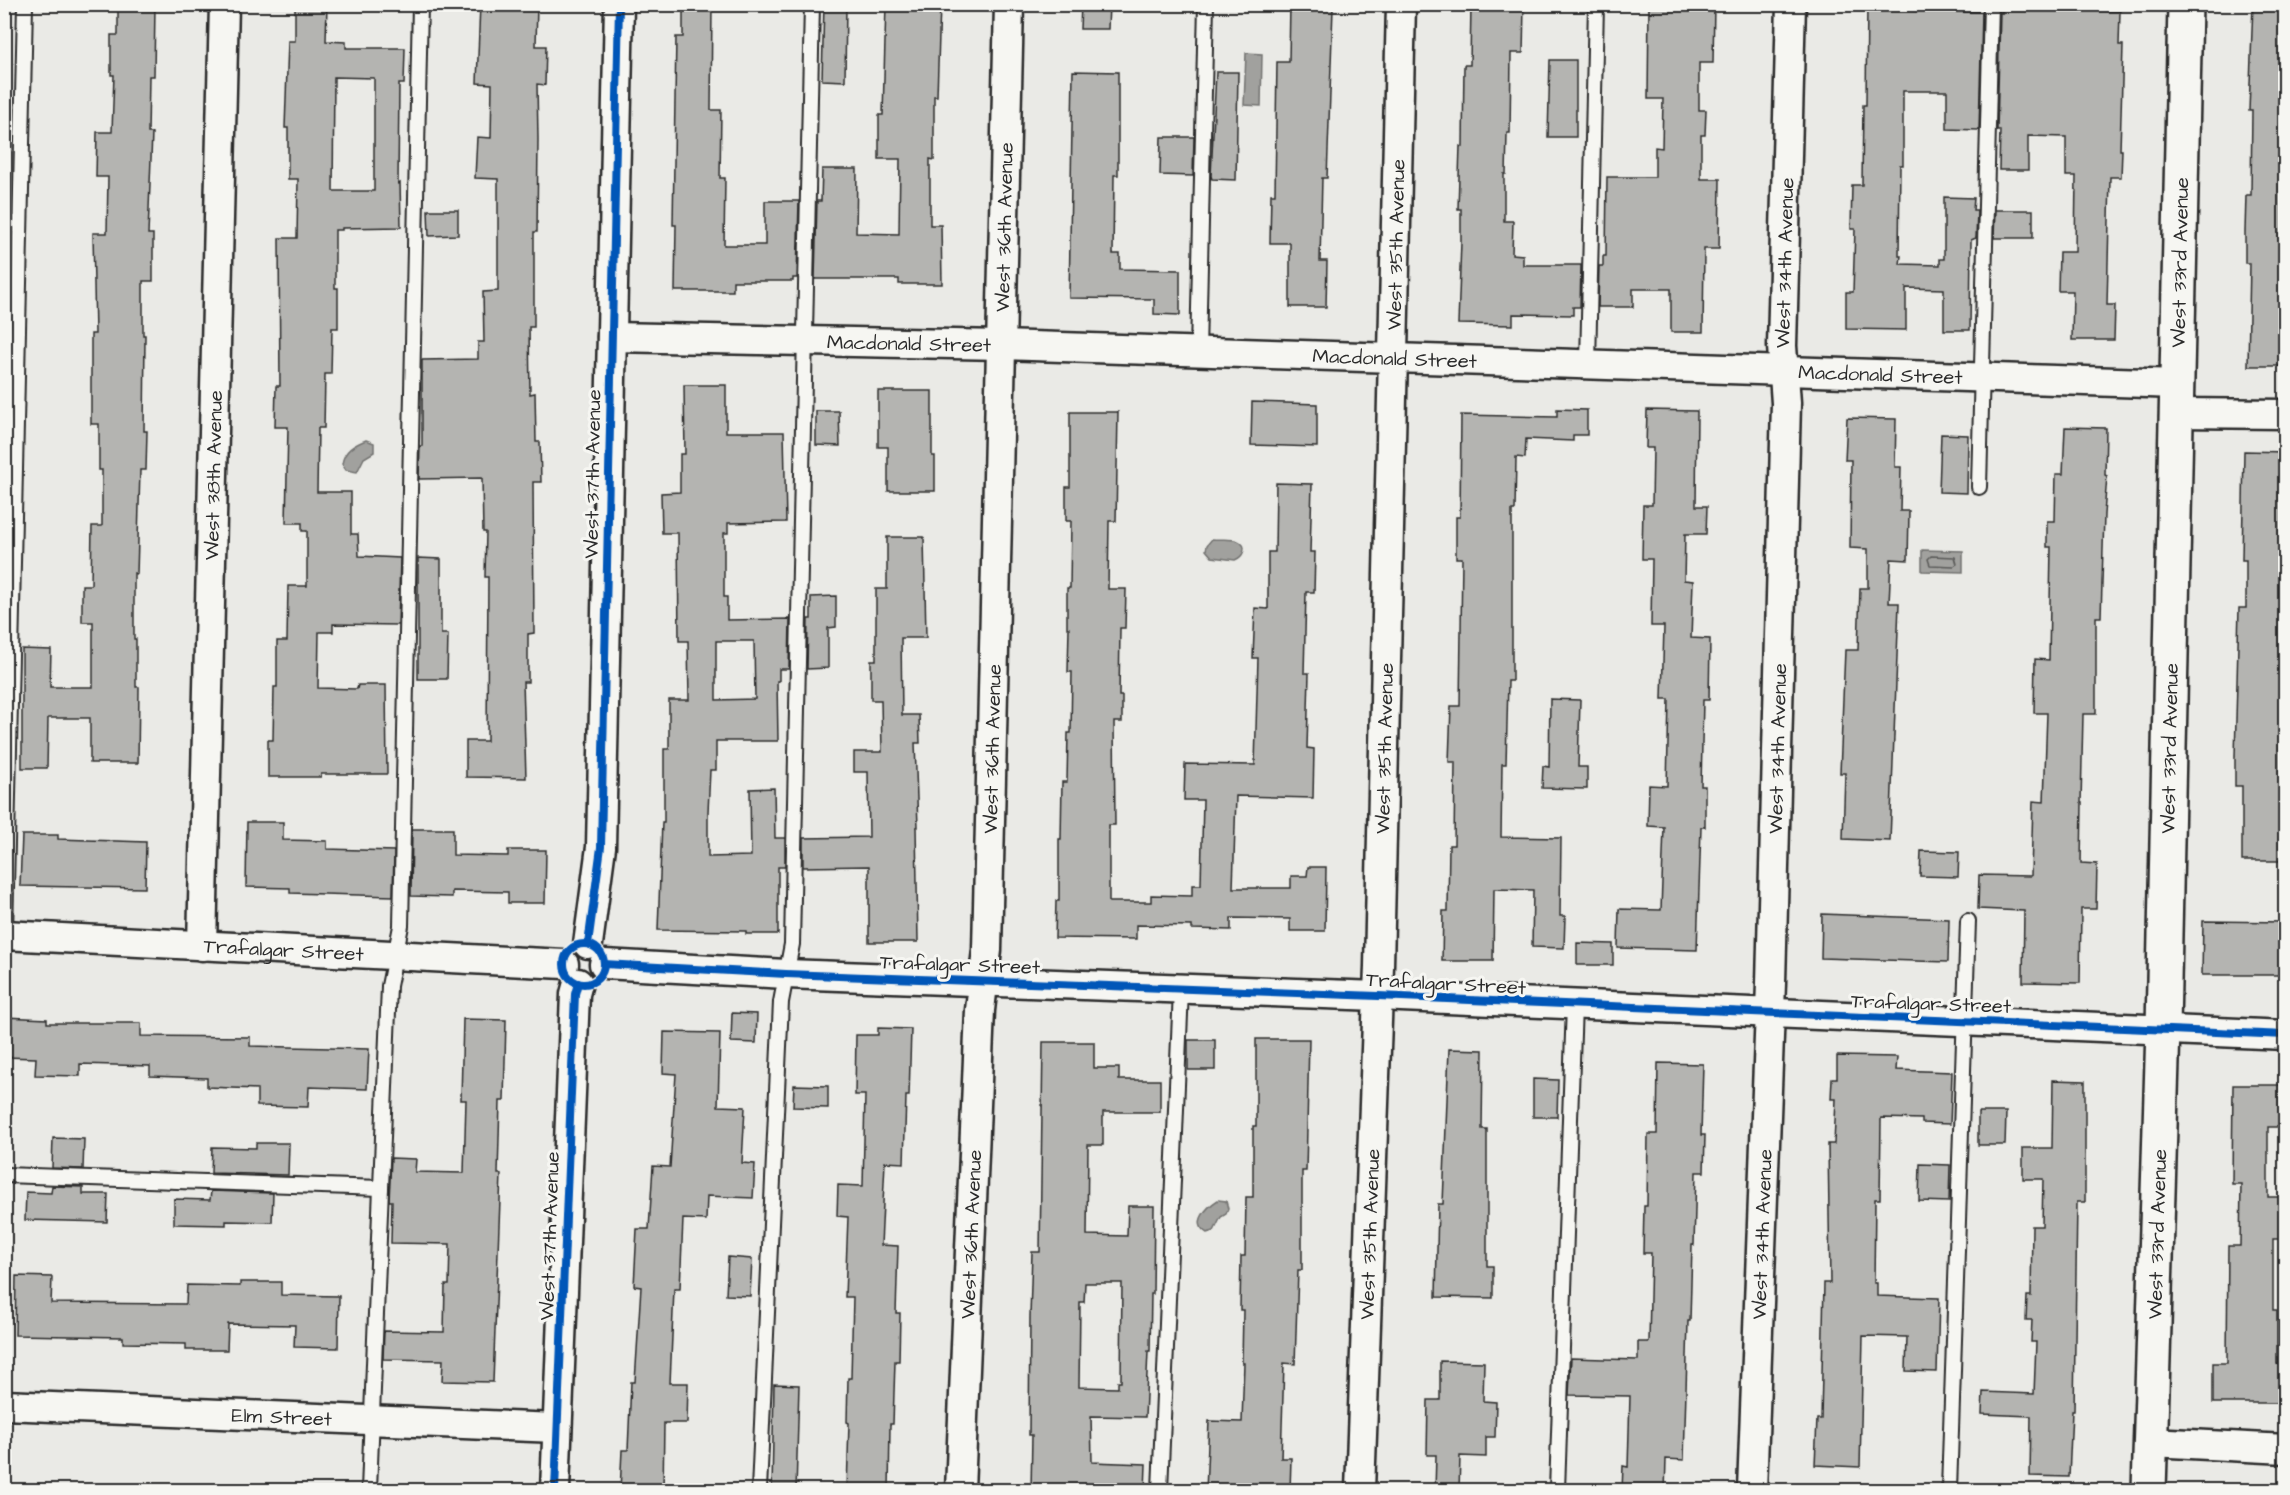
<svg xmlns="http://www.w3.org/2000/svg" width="2290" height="1495" font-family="'Architects Daughter',sans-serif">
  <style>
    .water { fill: #a1a19e; stroke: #727270; stroke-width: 1.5 }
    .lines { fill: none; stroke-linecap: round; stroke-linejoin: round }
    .shore { stroke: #5a5a59; stroke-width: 1.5 }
    .building { fill: #b4b4b1; stroke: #2b2b2b; stroke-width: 1.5; fill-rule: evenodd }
    .service-casing { stroke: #2b2b2b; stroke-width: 18 }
    .minor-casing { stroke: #2b2b2b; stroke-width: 33 }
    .tertiary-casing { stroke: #2b2b2b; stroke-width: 38 }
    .service { stroke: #f6f6f2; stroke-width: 14 }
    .minor { stroke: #f6f6f2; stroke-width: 28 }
    .tertiary { stroke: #f6f6f2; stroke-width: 33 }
    .cycleway-casing { stroke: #f6f6f2; stroke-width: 11 }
    .cycleway { stroke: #0057b8; stroke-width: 8 }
    .labels { text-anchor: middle; stroke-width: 6; stroke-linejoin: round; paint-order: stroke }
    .street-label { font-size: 20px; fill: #2b2b2b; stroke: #f6f6f2 }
  </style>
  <rect width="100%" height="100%" fill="#eaeae6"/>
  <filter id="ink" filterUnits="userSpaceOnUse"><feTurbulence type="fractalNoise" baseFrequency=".0167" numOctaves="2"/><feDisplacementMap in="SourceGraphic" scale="12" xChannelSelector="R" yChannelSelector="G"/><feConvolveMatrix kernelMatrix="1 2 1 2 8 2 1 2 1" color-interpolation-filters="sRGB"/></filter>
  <g filter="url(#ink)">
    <g class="water">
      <polygon points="1246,53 1262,54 1261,106 1244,105"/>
      <path d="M366 440 374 443V452L364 458 357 472 346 470 342 464C344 450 354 445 366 440Z"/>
      <path d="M1212 539C1220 540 1232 538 1238 541 1249 546 1243 557 1235 560L1212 557 1206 550 1207 545Z"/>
      <polygon points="1922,550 1963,551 1963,572 1922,571"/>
      <path d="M1218 1200 1226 1201 1228 1209 1226 1214 1221 1217 1214 1231 1207 1233C1191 1223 1207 1207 1218 1200Z"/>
    </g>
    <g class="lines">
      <polygon class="shore" points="1931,556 1955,557 1957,564 1954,566 1930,565 1928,559"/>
    </g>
    <g class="building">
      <polygon points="118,4 155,4 154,76 149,76 148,133 152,133 148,234 153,234 153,281 143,281 143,335 145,335 144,431 147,431 146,470 140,470 137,574 134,573 134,639 136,639 136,687 139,687 138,763 90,763 90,718 48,718 47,768 22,768 22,649 51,650 50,687 93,687 93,622 82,622 82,585 91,585 92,526 102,526 102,470 99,470 99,424 91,424 91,334 95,334 93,233 107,233 108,177 96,177 97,132 112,132 114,75 111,75 111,35 118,35"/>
      <path d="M295 4H327L326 41 346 42V48H405L404 84H399L398 184 400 183 401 227 342 228V230H335V288H338V328H332L331 374H325L324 428H318L317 492H351V534H358L359 556 400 558 398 625 333 624V632H319L318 688 357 689 358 685H386L387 774H321V777H268V740H273L274 687H277V641H287L288 586H307V531H302V523H286L288 427H275L276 386H280L279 238H297L298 179H288V128H285L288 41H295ZM334 77 374 78V191H333Z"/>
      <polygon points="480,4 537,4 536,46 546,46 545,85 537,84 538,139 537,232 534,232 534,327 529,327 530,394 535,393 536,442 540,442 541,482 533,482 534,633 528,634 528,682 523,682 526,778 466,777 466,741 487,741 488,577 485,577 486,532 483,532 482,478 419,479 420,446 422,446 422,360 478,359 478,342 484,342 483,292 498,291 498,179 475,178 477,137 491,138 492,84 477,83"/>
      <polygon points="683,4 712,4 711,110 721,110 720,178 725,178 724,245 765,245 765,201 799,201 797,278 793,278 793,281 733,281 733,291 675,291 676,225 673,225 676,37 683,37"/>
      <polygon points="824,4 846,4 845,81 822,80"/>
      <polygon points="886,4 940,4 937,96 934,96 934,160 930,159 930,225 941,225 942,284 899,284 899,279 815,279 817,201 821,201 822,169 857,169 856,233 899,234 900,159 879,159 879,115 883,115"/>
      <polygon points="1081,4 1109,4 1108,29 1080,29"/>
      <polygon points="1290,4 1316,5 1316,8 1333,8 1327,178 1322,178 1320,261 1327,261 1326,307 1290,307 1290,243 1270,243 1271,194 1275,194 1277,62 1289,62"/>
      <polygon points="1471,4 1524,4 1523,53 1511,53 1510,133 1507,133 1506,174 1504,174 1504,221 1513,221 1512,254 1523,255 1523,265 1581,265 1580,307 1573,307 1573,315 1513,314 1513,325 1458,324 1461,242 1461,209 1458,209 1460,146 1463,147 1464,65 1470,65"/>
      <polygon points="1649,4 1714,4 1713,63 1699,63 1699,110 1706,110 1705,135 1701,135 1701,179 1720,179 1719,249 1704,249 1703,332 1671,332 1671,289 1633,289 1633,307 1598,307 1599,266 1603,266 1603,256 1606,256 1607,177 1655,177 1655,147 1662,148 1663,99 1648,99"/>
      <polygon points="1867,4 1914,4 1914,11 1982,12 1979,130 1947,129 1947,91 1903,91 1903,165 1900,165 1899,256 1901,256 1900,264 1940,265 1940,259 1944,259 1944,197 1974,198 1973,210 1977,210 1976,238 1971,240 1970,330 1944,330 1944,289 1906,288 1906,330 1846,329 1846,292 1853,292 1855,229 1851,229 1852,185 1862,185 1863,105 1866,105"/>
      <polygon points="2253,4 2286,4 2284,366 2248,366 2250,263 2245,263 2245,232 2246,195 2251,195 2252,111 2249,111"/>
      <polygon points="2002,10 2120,11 2119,45 2123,45 2120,150 2122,150 2121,177 2110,177 2107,305 2115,305 2114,340 2072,340 2073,291 2058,291 2059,252 2075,252 2076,176 2066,176 2066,137 2028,136 2028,170 1999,170 2000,130 1997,130 2000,12 2002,13"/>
      <polygon points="1550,60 1576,60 1576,137 1548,137"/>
      <polygon points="1073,71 1118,72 1118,175 1114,175 1113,254 1120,254 1120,269 1180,270 1180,315 1154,314 1154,299 1069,298"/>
      <polygon points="1216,72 1238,72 1236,180 1212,179 1211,176"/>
      <polygon points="1161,137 1194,137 1193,176 1160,175"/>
      <polygon points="428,210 458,210 458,235 429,236"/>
      <polygon points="1995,210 2033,210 2033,238 1994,238"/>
      <path d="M684 385H726V432H784L786 522 728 523V533H724V597H727V620L790 619 789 669H779V681H777L778 741H716V770H710L708 812V857L751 856 750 789 774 788 775 838H785V867H778V934H746V931L658 930 662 822H664V749H669V700H689L688 641H679L678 533H662L661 493 680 492V454H685ZM716 641H754L755 699 716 700Z"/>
      <polygon points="878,391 932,391 932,456 935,456 935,491 888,491 888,447 878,447"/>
      <polygon points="1252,402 1317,404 1317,447 1251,445"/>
      <polygon points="1557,409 1587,410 1587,435 1573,435 1573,441 1526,439 1525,458 1516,457 1515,510 1512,510 1512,681 1508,681 1506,764 1502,764 1501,837 1561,838 1560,916 1565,916 1564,948 1532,947 1533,890 1494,889 1493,961 1442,961 1443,911 1448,911 1449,845 1454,845 1455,762 1449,762 1451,706 1460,706 1462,558 1456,558 1456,517 1460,517 1461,415 1557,417"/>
      <polygon points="1647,410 1697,411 1696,506 1707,506 1706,534 1685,534 1684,580 1693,581 1691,638 1710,639 1709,700 1703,700 1701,786 1705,786 1705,827 1701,827 1697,950 1618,948 1619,909 1661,910 1664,827 1648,826 1649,785 1667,786 1669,699 1662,699 1664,626 1651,626 1652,559 1642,559 1643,505 1652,505 1653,448 1646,448"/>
      <polygon points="816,411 839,411 840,446 816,445"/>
      <polygon points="1070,412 1118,412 1116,521 1109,521 1108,589 1126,589 1125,628 1120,628 1119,696 1122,696 1122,722 1114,722 1115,825 1109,825 1109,902 1151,902 1151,895 1192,896 1192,885 1201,885 1203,800 1184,800 1185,764 1255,765 1258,658 1253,658 1255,608 1268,609 1268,552 1275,552 1276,483 1312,484 1310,552 1315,552 1314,592 1306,592 1304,673 1309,673 1307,748 1314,749 1313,798 1236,796 1233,888 1291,888 1291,876 1307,876 1308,867 1326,867 1325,931 1290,931 1290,919 1231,918 1231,930 1192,929 1192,926 1136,925 1136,939 1055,938 1056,901 1059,901 1059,839 1061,839 1062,782 1067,782 1068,733 1071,733 1072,672 1068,672 1069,628 1067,628 1067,588 1070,588 1071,521 1066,521 1066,487 1070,487"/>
      <polygon points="1847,418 1896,419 1895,467 1901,467 1900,511 1909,511 1908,560 1891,559 1889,603 1899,603 1890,841 1843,839 1845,773 1840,773 1845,650 1858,650 1860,588 1868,588 1868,549 1850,548 1851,460 1845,460"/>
      <polygon points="2065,427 2106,428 2105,475 2107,476 2104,514 2101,617 2096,617 2096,714 2083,714 2081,803 2082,803 2081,863 2097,864 2096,909 2081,909 2080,983 2023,982 2024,911 1978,909 1979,875 2031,876 2033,801 2044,802 2047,713 2034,713 2035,659 2049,660 2051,547 2047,547 2047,521 2055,521 2056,474 2063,474"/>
      <polygon points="1941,434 1968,435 1967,493 1939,492"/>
      <polygon points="2244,451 2286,452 2286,861 2242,861 2242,786 2235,786 2235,757 2239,608 2246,608 2246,560 2242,560"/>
      <polygon points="887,537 924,537 926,638 901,638 902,715 919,715 920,743 915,743 918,827 916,827 918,942 869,942 869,866 803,867 803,838 869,837 868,772 854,772 854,752 882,752 881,700 871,700 871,660 876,660 876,589 887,589"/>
      <polygon points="418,558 441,559 441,634 448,634 447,679 418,679"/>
      <polygon points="836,596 836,627 828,628 828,668 807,669 808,619 811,619 811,597"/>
      <polygon points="1550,699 1580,700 1578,767 1587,767 1587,789 1542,788 1543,766 1549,767"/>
      <polygon points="247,822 283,822 283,840 327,841 327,849 394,851 393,896 290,893 290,888 246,887"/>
      <polygon points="412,829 453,829 453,855 508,856 508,850 546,850 545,903 508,903 508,892 452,891 452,897 411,896"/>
      <polygon points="22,835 58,835 58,839 146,842 145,888 20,886"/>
      <polygon points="1921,851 1959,852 1958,877 1920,876"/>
      <polygon points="1822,914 1949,919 1948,962 1821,958"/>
      <polygon points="2203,921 2286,922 2286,975 2202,975"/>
      <polygon points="1577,943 1613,944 1613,965 1577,965"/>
      <polygon points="732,1013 757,1014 756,1043 731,1042"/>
      <polygon points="4,1017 47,1019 47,1023 141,1023 141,1036 250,1037 250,1046 369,1049 367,1089 309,1087 308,1107 257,1106 257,1089 207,1087 207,1078 150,1076 150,1066 80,1064 80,1076 35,1075 36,1058 4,1057"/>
      <polygon points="463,1019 506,1020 504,1101 500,1101 498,1174 501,1174 493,1382 442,1381 443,1360 383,1359 384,1331 444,1332 445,1285 449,1285 450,1244 391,1243 392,1201 389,1201 391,1158 416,1159 415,1172 464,1173 466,1100 461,1100"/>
      <polygon points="878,1028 911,1029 909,1096 906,1096 904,1163 885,1162 881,1245 898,1246 896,1313 900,1313 899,1361 895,1361 893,1424 890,1424 889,1491 847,1491 849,1423 847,1422 848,1378 851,1378 853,1297 845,1297 848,1217 837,1216 838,1185 863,1186 865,1095 855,1095 856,1035 878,1035"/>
      <polygon points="664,1032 720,1033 718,1106 745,1107 742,1163 755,1164 753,1198 707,1196 706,1220 683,1219 680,1289 674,1289 670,1383 688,1383 687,1423 664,1423 663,1491 620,1491 622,1450 628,1450 631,1382 635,1382 641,1287 634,1286 637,1229 649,1229 653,1166 670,1167 676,1074 663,1073"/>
      <polygon points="1256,1039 1309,1039 1306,1171 1302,1171 1302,1270 1298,1270 1295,1364 1284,1363 1281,1458 1291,1458 1290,1491 1206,1491 1209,1421 1242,1422 1244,1363 1242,1363 1243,1310 1240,1310 1241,1256 1245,1256 1246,1197 1253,1197 1253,1126 1256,1126"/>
      <rect x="1188" y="1040" width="27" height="30"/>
      <path d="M1043 1042H1094V1068H1119V1080H1160V1112H1103V1145H1088L1087 1235 1127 1236 1128 1206H1154L1153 1294H1151L1150 1351H1148L1145 1417 1091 1416 1092 1462 1146 1464 1145 1491H1031L1032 1435H1029L1030 1317 1032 1252H1040ZM1085 1283H1122L1121 1382H1118V1388L1079 1387 1080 1302H1084Z"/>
      <polygon points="1449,1049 1483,1050 1482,1129 1487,1129 1487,1266 1493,1266 1493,1298 1436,1297 1438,1204 1443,1204"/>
      <polygon points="1837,1056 1897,1057 1896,1070 1952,1072 1950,1124 1922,1123 1922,1119 1881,1118 1880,1199 1875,1199 1874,1283 1877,1283 1877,1296 1939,1298 1937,1372 1906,1371 1907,1337 1863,1336 1860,1467 1815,1465 1817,1419 1821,1419 1824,1283 1830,1283 1828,1144 1834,1144 1836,1099 1831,1099 1832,1078 1837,1078"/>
      <polygon points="1658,1063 1703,1064 1701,1135 1705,1135 1704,1172 1696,1172 1694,1245 1692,1245 1690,1321 1688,1321 1684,1460 1666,1459 1665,1491 1622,1491 1623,1466 1628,1467 1630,1396 1569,1395 1571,1358 1638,1360 1638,1342 1649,1342 1651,1253 1643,1253 1644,1206 1647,1206 1648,1134 1657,1134"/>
      <polygon points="1533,1079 1558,1080 1557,1117 1533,1117"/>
      <polygon points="2053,1080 2085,1081 2085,1202 2077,1202 2074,1411 2072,1411 2069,1477 2030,1476 2031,1416 1982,1414 1983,1392 2034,1394 2036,1342 2031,1342 2032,1320 2026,1320 2027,1296 2031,1296 2032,1226 2042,1226 2043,1179 2023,1179 2023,1148 2052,1148"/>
      <polygon points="794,1085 828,1086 828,1108 793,1107"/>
      <polygon points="2233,1085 2283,1085 2283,1127 2268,1127 2268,1197 2286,1197 2286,1239 2273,1239 2273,1310 2277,1310 2277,1364 2283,1364 2283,1403 2213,1403 2213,1363 2227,1363 2228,1246 2240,1246 2241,1184 2232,1184"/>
      <polygon points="1978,1112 2006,1112 2005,1145 1978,1145"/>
      <polygon points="53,1138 84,1139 83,1169 52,1168"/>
      <polygon points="256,1143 289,1143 288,1175 211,1173 212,1147 256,1148"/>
      <polygon points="1920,1164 1950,1165 1949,1202 1919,1201"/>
      <polygon points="52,1186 83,1187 83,1194 108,1194 107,1222 25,1220 26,1192 51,1193"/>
      <polygon points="211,1191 273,1193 272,1222 226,1221 226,1225 174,1224 174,1199 210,1200"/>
      <polygon points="728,1257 752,1259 750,1296 726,1295"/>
      <polygon points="16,1276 52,1277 51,1303 186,1304 187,1285 240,1286 240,1282 281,1282 281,1295 339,1296 338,1348 294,1347 295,1325 228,1324 227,1350 186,1350 186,1344 123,1343 123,1337 15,1335"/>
      <polygon points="1440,1361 1484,1362 1483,1401 1496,1402 1495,1437 1486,1437 1486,1457 1460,1456 1459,1491 1435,1491 1436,1455 1427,1455 1428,1400 1440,1400"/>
      <polygon points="774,1384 799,1385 796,1491 772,1491"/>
    </g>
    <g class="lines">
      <defs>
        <g id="service">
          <polyline points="1198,352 1206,4"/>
          <polyline points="1588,364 1596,4"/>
          <polyline points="1979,487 1991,4"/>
          <polyline points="5,935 25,4"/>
          <polyline points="4,1175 381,1188"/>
          <polyline points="369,1490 389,986 401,926 420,4"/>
          <polyline points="759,1490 781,1002 792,944 812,4"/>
          <polyline points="1160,1490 1181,990"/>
          <polyline points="1557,1490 1574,1005"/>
          <polyline points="1949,1490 1968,921"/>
        </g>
        <g id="minor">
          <path id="s1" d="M612 337 1002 345 2178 384"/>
          <polyline points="2177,413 2286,414"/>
          <path id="s2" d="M4 935 564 964"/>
          <polyline points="588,944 601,847 619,4"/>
          <path id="s3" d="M202 946 224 4"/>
          <polyline points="604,964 786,974 1378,996 2286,1035"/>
          <path id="s4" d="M4 1405 557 1428"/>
          <polyline points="2151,1442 2286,1449"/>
          <polyline points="555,1490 575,994 578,983"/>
          <path id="s5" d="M960 1490 980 1010 987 950 1009 4"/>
          <path id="s6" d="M1360 1490 1379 966 1401 4"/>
          <path id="s7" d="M1752 1490 1771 983 1786 403 1782 346 1791 4"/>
        </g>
        <g id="tertiary">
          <path id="s8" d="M2149 1490 2163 1028 2185 4"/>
        </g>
      </defs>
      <use href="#service" class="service-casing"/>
      <use href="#minor" class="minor-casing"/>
      <use href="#tertiary" class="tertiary-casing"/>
      <use href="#service" class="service"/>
      <use href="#minor" class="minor"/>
      <use href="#tertiary" class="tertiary"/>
      <defs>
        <g id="cycleway">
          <polyline points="588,944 601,847 619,4"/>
          <circle cx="584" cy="964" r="20"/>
          <polyline points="604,964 786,974 1378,996 2286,1035"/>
          <polyline points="555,1490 575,994 578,983"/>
        </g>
      </defs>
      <use href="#cycleway" class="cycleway-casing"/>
      <use href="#cycleway" class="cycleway"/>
    </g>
  </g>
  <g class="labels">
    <g class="street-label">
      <text dy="7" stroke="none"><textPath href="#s5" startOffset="1264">West 36th Avenue</textPath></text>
      <text dy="7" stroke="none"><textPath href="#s6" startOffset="1246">West 35th Avenue</textPath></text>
      <text dy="7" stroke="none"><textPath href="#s7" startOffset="1228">West 34th Avenue</textPath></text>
      <text dy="7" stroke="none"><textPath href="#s8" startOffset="1228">West 33rd Avenue</textPath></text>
      <text dy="7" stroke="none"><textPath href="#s1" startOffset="297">Macdonald Street</textPath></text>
      <text dy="7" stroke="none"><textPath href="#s1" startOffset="783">Macdonald Street</textPath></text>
      <text dy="7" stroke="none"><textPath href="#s1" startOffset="1269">Macdonald Street</textPath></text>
      <text transform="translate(592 474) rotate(-89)" y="7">West 37th Avenue</text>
      <text dy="7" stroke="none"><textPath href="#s3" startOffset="471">West 38th Avenue</textPath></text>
      <text dy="7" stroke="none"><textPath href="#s5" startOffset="742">West 36th Avenue</textPath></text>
      <text dy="7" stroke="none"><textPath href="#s6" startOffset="742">West 35th Avenue</textPath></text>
      <text dy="7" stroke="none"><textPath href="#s7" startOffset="742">West 34th Avenue</textPath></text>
      <text dy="7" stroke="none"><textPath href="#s8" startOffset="742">West 33rd Avenue</textPath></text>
      <text dy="7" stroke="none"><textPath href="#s2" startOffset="280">Trafalgar Street</textPath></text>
      <text transform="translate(960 964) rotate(2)" y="7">Trafalgar Street</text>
      <text transform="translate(1446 983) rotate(3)" y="7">Trafalgar Street</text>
      <text transform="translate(1931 1003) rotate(2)" y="7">Trafalgar Street</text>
      <text dy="7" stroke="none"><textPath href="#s5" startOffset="256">West 36th Avenue</textPath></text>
      <text dy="7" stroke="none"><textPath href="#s6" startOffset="256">West 35th Avenue</textPath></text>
      <text dy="7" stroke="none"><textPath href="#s7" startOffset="256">West 34th Avenue</textPath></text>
      <text dy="7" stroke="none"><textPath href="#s8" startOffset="256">West 33rd Avenue</textPath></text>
      <text transform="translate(549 1236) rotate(-88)" y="7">West 37th Avenue</text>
      <text dy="7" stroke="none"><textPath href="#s4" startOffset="278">Elm Street</textPath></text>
    </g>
  </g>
  <rect width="2290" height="1495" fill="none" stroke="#f6f6f2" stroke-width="24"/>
  <rect x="12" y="12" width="2266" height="1471" fill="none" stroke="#2b2b2b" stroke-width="2" filter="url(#ink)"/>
</svg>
